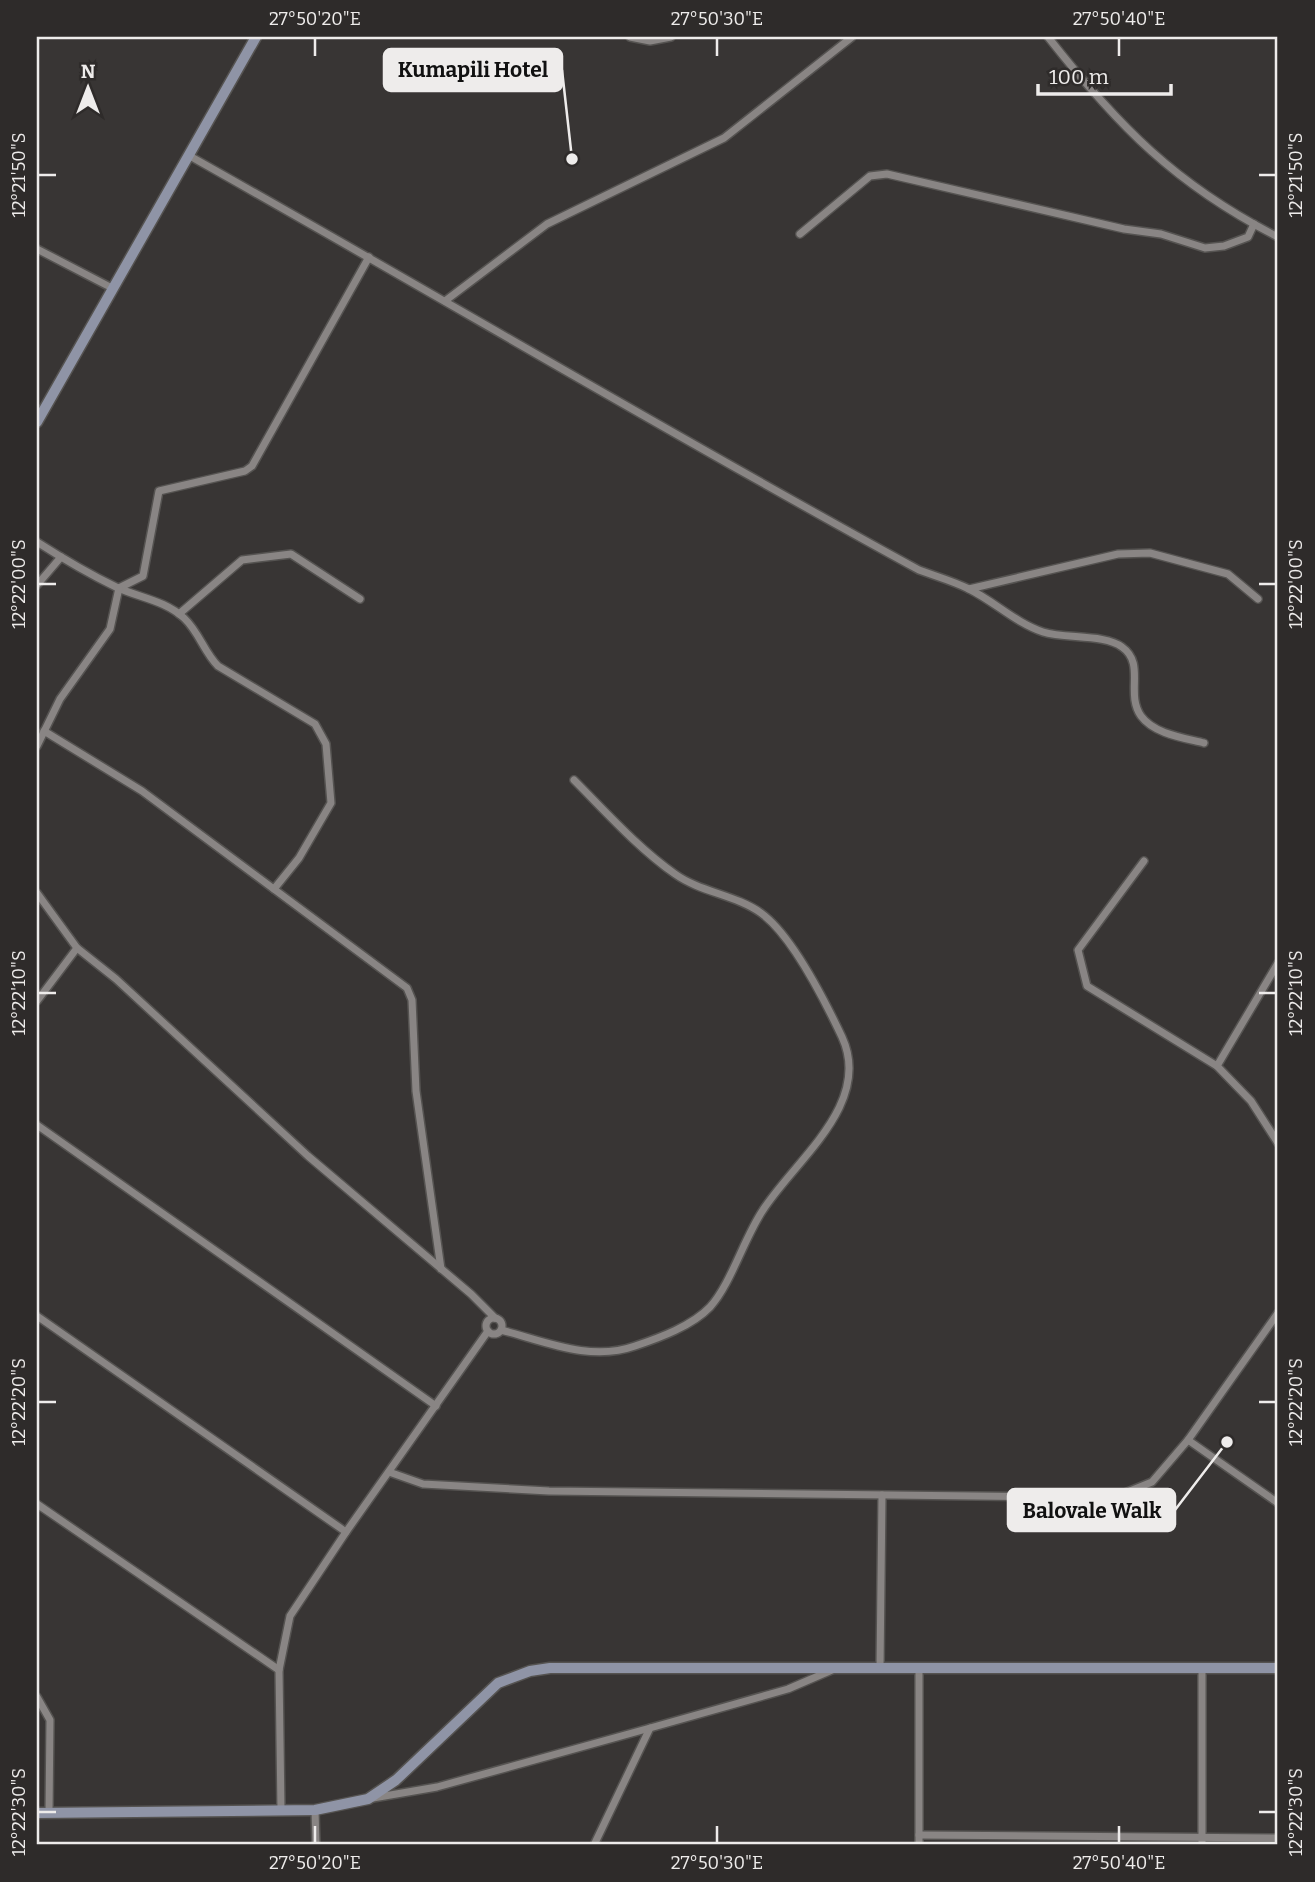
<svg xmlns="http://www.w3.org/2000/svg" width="1315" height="1882" font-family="Bitter,serif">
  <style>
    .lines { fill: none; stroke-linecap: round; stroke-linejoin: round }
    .street-casing { stroke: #555351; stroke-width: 10 }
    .secondary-casing { stroke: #555351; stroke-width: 13 }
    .street { stroke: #898584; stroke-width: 7 }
    .secondary { stroke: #8f94a6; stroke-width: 10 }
    .ticks { fill: none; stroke: #eeeceb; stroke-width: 2.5 }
    .leader { fill: none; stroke: #eeeceb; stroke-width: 2.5 }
    .callout-dot { fill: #eeeceb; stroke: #2e2b2a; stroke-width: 2.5 }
    .callout { fill: #eeeceb; stroke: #eeeceb; stroke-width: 2.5 }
    .callout-label { font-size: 21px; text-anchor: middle; font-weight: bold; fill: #111 }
    .neatline { fill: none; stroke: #eeeceb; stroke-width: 2.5 }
    .ticks-label { font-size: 18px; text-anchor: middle; fill: #eeeceb }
  </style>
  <rect width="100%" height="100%" fill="#383534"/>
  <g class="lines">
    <defs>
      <g id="street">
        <polyline points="630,37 650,41 671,37"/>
        <path d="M1048 37C1118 126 1176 185 1278 237"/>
        <path d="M188 155C432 292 673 436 919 570 935 576 953 581 969 589 995 602 1016 623 1043 632 1065 639 1105 634 1122 647 1146 664 1125 693 1141 716 1154 734 1184 738 1204 743"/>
        <polyline points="800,234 870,176 887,174 1124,229 1161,234 1205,248 1224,246 1248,237 1254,224"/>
        <polyline points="37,249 112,288"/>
        <polyline points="445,301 547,224 724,138 852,37"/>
        <path d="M37 542C62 558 89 574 116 587 140 598 164 600 184 618 199 632 204 652 218 666L315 724 326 744 331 803 299 858 274 889"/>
        <polyline points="37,585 61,557"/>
        <polyline points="119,588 143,576 159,491 245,471 252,466 369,257"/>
        <polyline points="969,589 1118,554 1150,553 1228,574 1258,599"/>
        <polyline points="179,614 242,560 291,554 360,599"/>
        <polyline points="44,731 142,791 407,988 412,1000 416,1091 441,1269"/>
        <polyline points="37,746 60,699 110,629 119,588"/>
        <polyline points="1144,861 1078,950 1087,986 1217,1066 1251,1101 1278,1143"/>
        <polyline points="37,893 77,948 116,979 308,1156 471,1294 495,1318"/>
        <polyline points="37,1001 77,948"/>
        <polyline points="1217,1066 1278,963"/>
        <polyline points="37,1125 436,1406"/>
        <polyline points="37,1316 346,1532"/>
        <circle cx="494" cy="1326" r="8"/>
        <path d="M501 1330C544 1341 590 1362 635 1346 659 1338 692 1326 710 1307 731 1284 744 1238 763 1210 795 1160 873 1104 842 1037 825 1001 793 936 761 913 736 895 700 892 675 874 638 848 606 812 574 780"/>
        <polyline points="1188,1440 1278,1503"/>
        <polyline points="389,1472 423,1484 549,1491 1057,1497 1125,1493 1152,1482 1188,1440 1278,1313"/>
        <polyline points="37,1504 279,1670"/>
        <polyline points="880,1668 882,1495"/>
        <polyline points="919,1669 919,1845"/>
        <polyline points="37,1697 50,1720 49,1813"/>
        <polyline points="373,1798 437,1787 650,1728"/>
        <polyline points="281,1810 279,1670 290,1616 346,1532 488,1331"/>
        <polyline points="315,1810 316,1845"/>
        <polyline points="919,1835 1278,1838"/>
        <polyline points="594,1845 650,1728 788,1689 832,1670"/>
        <polyline points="1202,1845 1202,1668"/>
      </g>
      <g id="secondary">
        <polyline points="37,422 256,37"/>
        <polyline points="37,1813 315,1810 368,1799 396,1780 498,1683 530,1671 550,1668 1278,1668"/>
      </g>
    </defs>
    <use href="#street" class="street-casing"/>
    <use href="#secondary" class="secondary-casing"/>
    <use href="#street" class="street"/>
    <use href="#secondary" class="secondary"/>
  </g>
  <path class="ticks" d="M315 38V56M717 38V56M1119 38V56M38 175H56M1259 175H1276M38 584H56M1259 584H1276M38 993H56M1259 993H1276M38 1402H56M1259 1402H1276M38 1812H56M1259 1812H1276M315 1826V1843M717 1826V1843M1119 1826V1843"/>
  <path class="leader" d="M572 159L562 70M1227 1442L1175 1510"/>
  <g class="callout-dot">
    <circle cx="572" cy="159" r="7"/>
    <circle cx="1227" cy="1442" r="7"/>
  </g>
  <g class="callout">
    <rect x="384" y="49" width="178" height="42" rx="7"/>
    <rect x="1008" y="1489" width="167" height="42" rx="7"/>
  </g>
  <g class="callout-label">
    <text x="473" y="77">Kumapili Hotel</text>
    <text x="1092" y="1518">Balovale Walk</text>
  </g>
  <rect width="1315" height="1882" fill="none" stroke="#2e2b2a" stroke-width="77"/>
  <g transform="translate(88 88)" stroke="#2e2b2a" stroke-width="5" paint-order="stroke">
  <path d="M0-5L12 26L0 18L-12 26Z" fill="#eeeceb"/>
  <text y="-10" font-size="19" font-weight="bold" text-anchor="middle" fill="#eeeceb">N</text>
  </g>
  <path d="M1038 84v10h133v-10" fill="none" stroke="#eeeceb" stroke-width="3.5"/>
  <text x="1049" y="84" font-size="21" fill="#eeeceb" stroke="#2e2b2a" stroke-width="5" paint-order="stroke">100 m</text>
  <rect x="38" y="38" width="1238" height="1805" class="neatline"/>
  <g class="ticks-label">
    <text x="315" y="25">27°50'20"E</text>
    <text x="717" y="25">27°50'30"E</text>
    <text x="1119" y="25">27°50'40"E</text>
    <text transform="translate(19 175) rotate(-90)" y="6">12°21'50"S</text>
    <text transform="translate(1296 175) rotate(-90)" y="6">12°21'50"S</text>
    <text transform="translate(19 584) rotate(-90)" y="6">12°22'00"S</text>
    <text transform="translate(1296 584) rotate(-90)" y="6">12°22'00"S</text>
    <text transform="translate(19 993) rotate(-90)" y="6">12°22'10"S</text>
    <text transform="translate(1296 993) rotate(-90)" y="6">12°22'10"S</text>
    <text transform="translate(19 1402) rotate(-90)" y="6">12°22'20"S</text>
    <text transform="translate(1296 1402) rotate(-90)" y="6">12°22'20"S</text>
    <text transform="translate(19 1812) rotate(-90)" y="6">12°22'30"S</text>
    <text transform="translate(1296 1812) rotate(-90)" y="6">12°22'30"S</text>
    <text x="315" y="1869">27°50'20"E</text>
    <text x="717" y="1869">27°50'30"E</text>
    <text x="1119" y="1869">27°50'40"E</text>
  </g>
</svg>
